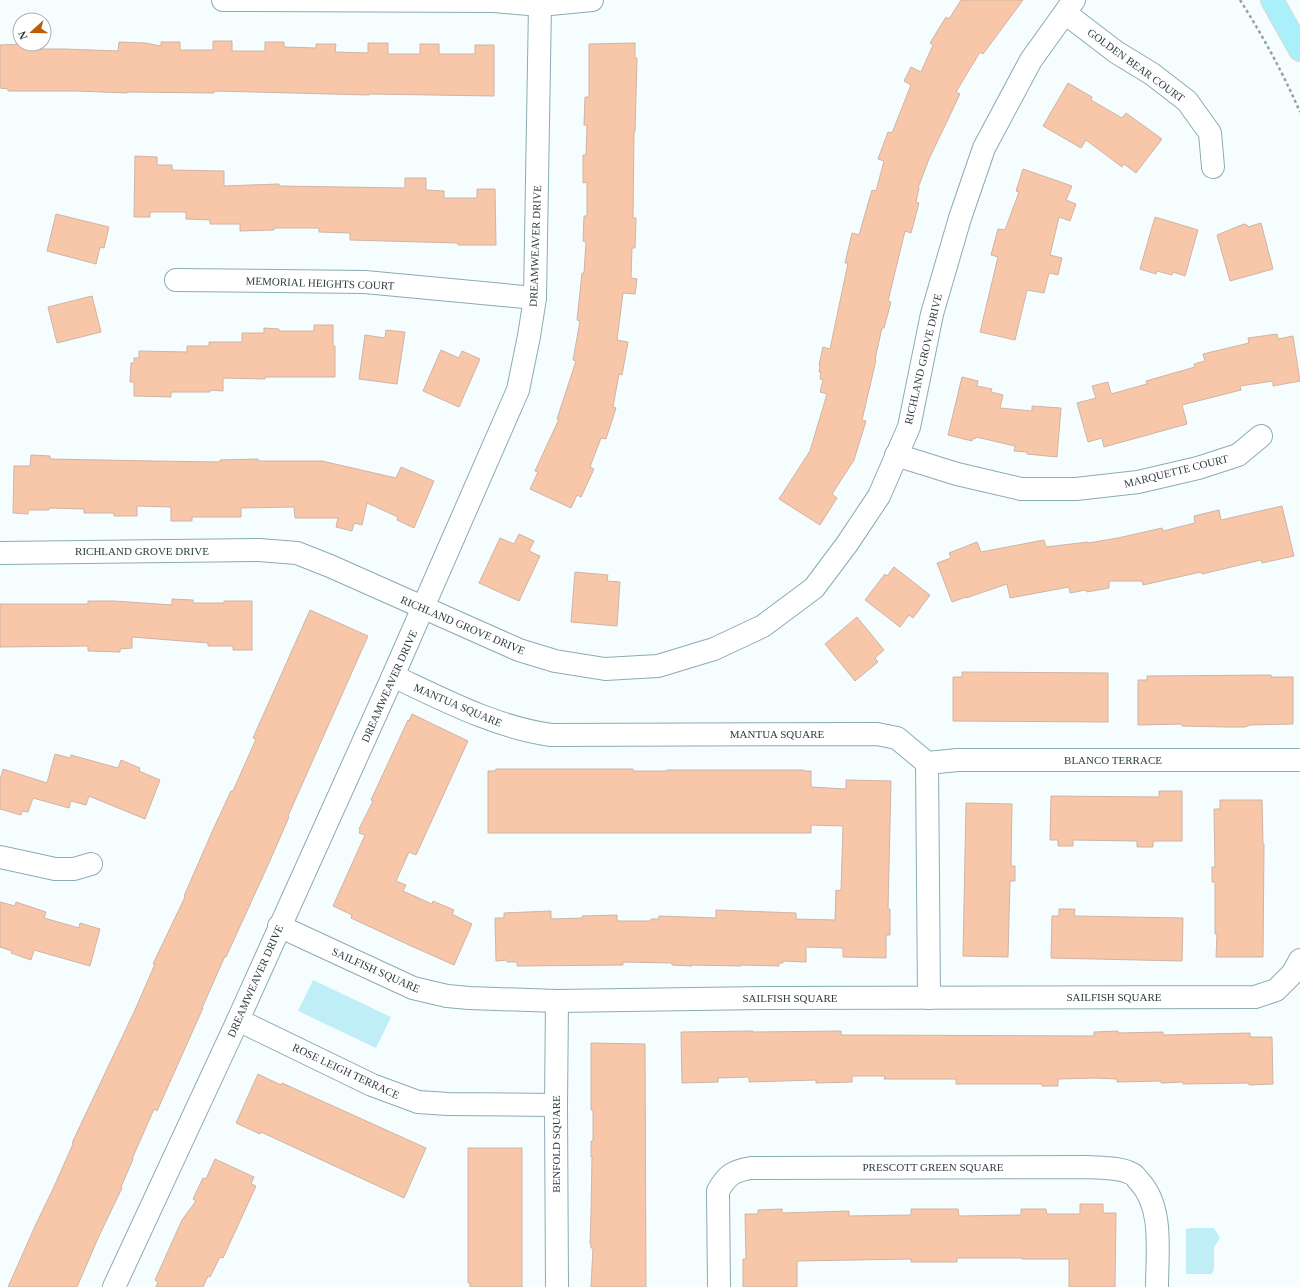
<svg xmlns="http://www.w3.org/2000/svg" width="1300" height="1287" font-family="Georgia,serif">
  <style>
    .green { fill: #c0eef6 }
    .building { fill: #f8c7aa; stroke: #cfb4a4 }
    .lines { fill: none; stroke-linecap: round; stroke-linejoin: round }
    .minor-casing { stroke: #8aacb2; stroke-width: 24 }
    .major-casing { stroke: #d5d8d9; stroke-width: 24 }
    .path { stroke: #95a0a1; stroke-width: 2.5; stroke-dasharray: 3 3; stroke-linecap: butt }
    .minor { stroke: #fff; stroke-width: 22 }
    .major { stroke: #a9f0fb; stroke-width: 22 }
    .labels { text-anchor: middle; stroke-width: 3.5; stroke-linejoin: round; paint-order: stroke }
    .street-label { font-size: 11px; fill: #2e3d3f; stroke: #fff }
  </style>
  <rect width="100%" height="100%" fill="#f6fdfe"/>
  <g class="green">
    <polygon points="313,980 391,1017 376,1048 298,1011"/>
    <polygon points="1192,1228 1214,1228 1220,1238 1214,1247 1214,1269 1212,1274 1186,1274 1186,1229"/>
  </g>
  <g class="building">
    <polygon points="961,0 1023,0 983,54 980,52 956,92 960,94 929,159 918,188 919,188 916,202 919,203 911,233 905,231 888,301 891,302 884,328 882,328 875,359 876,360 862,420 866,421 854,460 832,494 837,498 820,525 779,499 810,451 827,394 820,392 823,380 820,379 821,372 819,372 820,365 819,365 823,347 830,349 848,263 845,263 852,233 859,235 872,190 876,191 884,161 878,159 888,132 892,133 911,85 904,81 911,67 921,72 933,45 930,43 946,17 949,19"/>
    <polygon points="213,41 232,41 232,51 265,51 265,42 284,42 284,47 316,48 316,44 336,44 335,52 368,53 368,43 388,43 388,54 420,54 420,44 439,44 439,54 475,54 475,45 494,45 494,96 370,94 369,95 214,91 214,93 127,92 127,93 76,91 8,91 8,89 0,88 0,45 25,44 25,49 64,49 118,51 119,42 145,43 161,46 161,42 180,42 180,50 213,50"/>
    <polygon points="635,43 635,58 637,58 635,132 634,132 633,218 636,218 635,248 632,248 631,278 637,279 635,294 623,293 617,340 628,342 622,375 619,374 613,407 616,408 606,439 601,438 590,467 594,469 581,497 577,495 571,508 530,489 538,472 535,471 559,419 557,419 576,361 573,360 580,321 577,320 582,273 584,273 586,242 583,241 584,216 587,216 587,182 583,183 583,155 586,155 587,125 584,125 585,97 589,97 589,44"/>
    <polygon points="1068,83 1092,97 1091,100 1122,118 1126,113 1162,139 1136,173 1124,164 1122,167 1086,140 1081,148 1043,126"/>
    <polygon points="135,156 157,157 157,165 172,165 172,170 224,171 224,186 279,184 279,186 405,188 405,178 426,178 426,190 444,191 444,198 477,198 477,189 495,189 496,245 458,245 458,243 350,240 350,233 319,232 319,228 274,228 274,230 240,231 240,224 210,224 210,220 186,219 186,212 150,212 150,217 134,217"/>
    <polygon points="1023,169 1072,186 1066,200 1076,204 1070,221 1059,217 1050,255 1062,258 1058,275 1049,273 1044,293 1027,290 1015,340 980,332 998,257 991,255 998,229 1005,230 1019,192 1016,191"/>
    <polygon points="56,214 109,227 104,248 100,247 96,264 47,251"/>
    <polygon points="1155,217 1198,230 1185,276 1173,272 1172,275 1157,271 1156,274 1140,269"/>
    <polygon points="1261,223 1273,269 1230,281 1217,235 1244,224 1247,225 1248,227"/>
    <polygon points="92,296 101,332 57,343 48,307"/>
    <polygon points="314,325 333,325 333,346 335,346 335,377 265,377 265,379 223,378 223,391 210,390 210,392 171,392 171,397 134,396 134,382 130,382 131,363 134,363 134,358 139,358 139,351 187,352 187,346 209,346 209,342 242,342 242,333 264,333 264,328 279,329 279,331 314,331"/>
    <polygon points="386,330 405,332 397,384 359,379 365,335 385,338"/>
    <polygon points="1277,334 1278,339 1293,336 1300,381 1273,386 1273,381 1240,386 1241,390 1182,405 1187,424 1104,447 1102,438 1088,442 1077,403 1096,398 1092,386 1108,382 1111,394 1147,384 1146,381 1195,367 1194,364 1205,361 1203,354 1249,343 1248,338"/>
    <polygon points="441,350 459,358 462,351 480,359 459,407 423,391"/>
    <polygon points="962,377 978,381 977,386 992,389 991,392 1003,395 1000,408 1032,411 1032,406 1061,408 1057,457 1027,454 1027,452 1014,451 1015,446 976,437 975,439 973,438 972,441 948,435"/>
    <polygon points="31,455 50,456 50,459 154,461 220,462 220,460 258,459 258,461 322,461 396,478 401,467 434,481 414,528 397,520 398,517 367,503 362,525 354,523 352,531 336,527 338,518 295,518 294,507 241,508 241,517 192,517 192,521 171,521 171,507 137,506 137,516 114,516 114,513 84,513 84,509 49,508 49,510 28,510 28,514 13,513 14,466 30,466"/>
    <polygon points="1282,506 1294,556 1262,563 1261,560 1202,574 1201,572 1143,585 1142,581 1109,581 1109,588 1087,592 1086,590 1070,593 1069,587 1010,598 1007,584 966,598 966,597 952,602 937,563 951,558 949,553 977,542 981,552 1044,540 1046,547 1088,542 1088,543 1118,538 1162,528 1163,531 1195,523 1194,516 1219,510 1221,520"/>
    <polygon points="519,534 534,541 529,551 540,556 519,601 479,583 500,538 514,544"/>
    <polygon points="894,567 930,595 913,618 909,615 900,627 865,600 885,574 887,576"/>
    <polygon points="575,572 608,575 607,581 620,582 617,626 571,622"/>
    <polygon points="172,599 193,600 193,603 224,603 224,601 252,601 252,650 233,650 233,646 208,646 208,643 132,637 132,648 120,649 120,652 88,651 88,646 0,647 0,604 88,604 88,601 114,601 172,605"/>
    <polygon points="310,610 368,636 288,816 289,817 268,865 226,957 225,956 202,1008 203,1008 157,1111 154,1109 132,1159 133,1159 121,1187 122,1188 99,1236 77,1287 8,1287 36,1224 53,1189 73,1144 72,1143 135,1010 155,964 153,964 185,897 184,896 212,832 231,791 233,791 256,739 253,738"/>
    <polygon points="857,617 884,650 875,658 878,662 855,681 825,644"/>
    <polygon points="962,672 1108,673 1108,722 953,721 953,677 962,677"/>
    <polygon points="1271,675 1271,677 1293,677 1293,724 1250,725 1245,727 1226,727 1182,726 1182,724 1138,725 1138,680 1147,680 1147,676"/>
    <polygon points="412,714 468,741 416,855 409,852 396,881 406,885 403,891 432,904 433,901 454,910 452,914 472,924 454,965 409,945 351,918 352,915 333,906 365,835 359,833 360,830 359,829 373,801 371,800 408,720 409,721"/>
    <polygon points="55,754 70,758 71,755 118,768 121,760 140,768 139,771 160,780 145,819 89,796 86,805 71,801 69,808 33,798 28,812 22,811 21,815 0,809 0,780 3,769 47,783"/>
    <polygon points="496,769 633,769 633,771 667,771 667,770 804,770 804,771 811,771 811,787 846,789 846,780 891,781 888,909 890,909 890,935 886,935 886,958 843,957 843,948 806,947 806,962 783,961 783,963 779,963 779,966 741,965 741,966 692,965 692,966 672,965 672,963 623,962 623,965 517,966 517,962 507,962 507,960 496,961 495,918 504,918 504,913 551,911 551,919 583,918 582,916 617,915 617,921 651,921 651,919 659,919 659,916 716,918 716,910 796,913 796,919 835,920 836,890 841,891 843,826 811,825 811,833 488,833 488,771 495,771"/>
    <polygon points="1159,791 1182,791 1182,841 1153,841 1153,847 1137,847 1137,841 1073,840 1073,846 1058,846 1058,840 1050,840 1051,796 1159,797"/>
    <polygon points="1220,800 1262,800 1263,844 1264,844 1263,957 1216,957 1217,934 1215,934 1215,882 1212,882 1212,867 1215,867 1214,809 1220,809"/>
    <polygon points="966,803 1012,804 1011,866 1015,866 1015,881 1010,881 1008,957 963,956"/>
    <polygon points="0,902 15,906 16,902 46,912 44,918 79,928 80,923 100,929 90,966 34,950 31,960 11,953 12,951 0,947"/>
    <polygon points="1059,909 1075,909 1074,916 1183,918 1182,961 1051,958 1052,916 1059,916"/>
    <polygon points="753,1031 753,1032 841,1031 841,1035 859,1035 1094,1036 1094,1032 1118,1031 1118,1033 1163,1032 1163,1035 1250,1033 1250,1037 1272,1037 1273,1084 1249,1085 1249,1083 1183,1084 1183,1082 1161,1083 1161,1081 1117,1082 1117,1079 1095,1078 1058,1079 1058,1086 1042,1086 1042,1084 956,1084 956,1079 884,1079 885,1076 852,1076 852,1082 816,1083 816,1080 749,1082 749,1077 718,1078 718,1082 682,1083 681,1032"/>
    <polygon points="591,1043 645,1044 646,1287 591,1287 593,1248 591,1248 591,1244 590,1244 591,1214 592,1156 591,1157 591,1141 593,1141 593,1110 591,1110"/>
    <polygon points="258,1074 281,1085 282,1083 426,1148 404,1198 261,1132 260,1134 236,1123"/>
    <polygon points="468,1148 522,1148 522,1287 470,1287 470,1283 468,1283"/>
    <polygon points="215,1159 254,1177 251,1184 256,1186 223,1258 220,1257 210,1277 208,1276 203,1287 156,1287 158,1282 155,1280 182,1220 196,1201 193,1199 203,1178 206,1179"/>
    <polygon points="1080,1204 1103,1204 1103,1213 1116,1213 1115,1287 1069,1287 1069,1259 1022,1259 1022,1258 957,1258 957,1262 911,1262 911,1259 797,1261 797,1287 743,1287 743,1259 746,1259 745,1214 758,1214 758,1210 782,1209 782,1213 849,1211 849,1216 911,1215 911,1209 958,1209 959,1216 1021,1215 1021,1209 1046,1209 1047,1214 1080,1214"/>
  </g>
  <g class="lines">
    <defs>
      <g id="minor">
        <polyline points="223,0 494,1 540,5 592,0"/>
        <polyline points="1065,13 1116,52 1152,74 1187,101 1210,133 1213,167"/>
        <polyline points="176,280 365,282 535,298"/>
        <polyline points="896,455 957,474 1021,489 1076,489 1138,482 1198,468 1238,455 1261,436"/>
        <polyline points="0,553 259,550 297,553 330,566 519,650 555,661 605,669 658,666 714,649 763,626 814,588 847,544 879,496 909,427 932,314 960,218 984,148 1031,60 1074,0"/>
        <path d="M393 676C444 700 495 727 551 735L877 734 897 738 927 763 929 998"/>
        <polyline points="927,763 958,760 1300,760"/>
        <polyline points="0,857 55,869 74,869 91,864"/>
        <polyline points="279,926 413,988 447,996 469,998 557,1001 768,998 1255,997 1276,990 1293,973 1300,960"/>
        <polyline points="557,1001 556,1105 557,1287"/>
        <polyline points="238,1020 372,1085 418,1102 448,1104 556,1105"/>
        <polyline points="114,1287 238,1020 393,676 518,390 529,336 535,298 540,5"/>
        <path d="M719 1287 718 1191C727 1175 733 1171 751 1168L1087 1167C1100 1168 1121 1167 1132 1174 1135 1175 1137 1179 1139 1181 1164 1207 1157 1253 1157 1287"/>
      </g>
      <polyline id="major" points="1272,0 1300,50"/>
    </defs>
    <use href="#minor" class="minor-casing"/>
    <use href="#major" class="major-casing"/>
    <path class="path" d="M1240 0C1263 36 1283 73 1300 112"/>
    <use href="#minor" class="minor"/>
    <use href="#major" class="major"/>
  </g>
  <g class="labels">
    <g class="street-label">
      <text transform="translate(1136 65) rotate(36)" y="4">GOLDEN BEAR COURT</text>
      <text transform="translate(535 246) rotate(-88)" y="4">DREAMWEAVER DRIVE</text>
      <text transform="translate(320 283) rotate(2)" y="4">MEMORIAL HEIGHTS COURT</text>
      <text transform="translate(923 359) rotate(-77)" y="4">RICHLAND GROVE DRIVE</text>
      <text transform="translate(1176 471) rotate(-14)" y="4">MARQUETTE COURT</text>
      <text x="142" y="555">RICHLAND GROVE DRIVE</text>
      <text transform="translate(463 625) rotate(23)" y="4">RICHLAND GROVE DRIVE</text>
      <text transform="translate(389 686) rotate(-66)" y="4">DREAMWEAVER DRIVE</text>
      <text transform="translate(458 705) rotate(23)" y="4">MANTUA SQUARE</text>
      <text x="777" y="738">MANTUA SQUARE</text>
      <text x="1113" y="764">BLANCO TERRACE</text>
      <text transform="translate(376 970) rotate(24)" y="4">SAILFISH SQUARE</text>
      <text transform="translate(255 981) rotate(-66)" y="4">DREAMWEAVER DRIVE</text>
      <text x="1114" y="1001">SAILFISH SQUARE</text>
      <text x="790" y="1002">SAILFISH SQUARE</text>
      <text transform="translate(346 1071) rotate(25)" y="4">ROSE LEIGH TERRACE</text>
      <text transform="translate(556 1144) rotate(-90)" y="4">BENFOLD SQUARE</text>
      <text x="933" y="1171">PRESCOTT GREEN SQUARE</text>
    </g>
  </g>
  <g transform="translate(32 32) rotate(249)"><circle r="19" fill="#ffffff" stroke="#abb1b2"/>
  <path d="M0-3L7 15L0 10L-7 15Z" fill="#b95c0c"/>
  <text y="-6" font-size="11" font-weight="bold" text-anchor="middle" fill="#2e3d3f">N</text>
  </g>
</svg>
